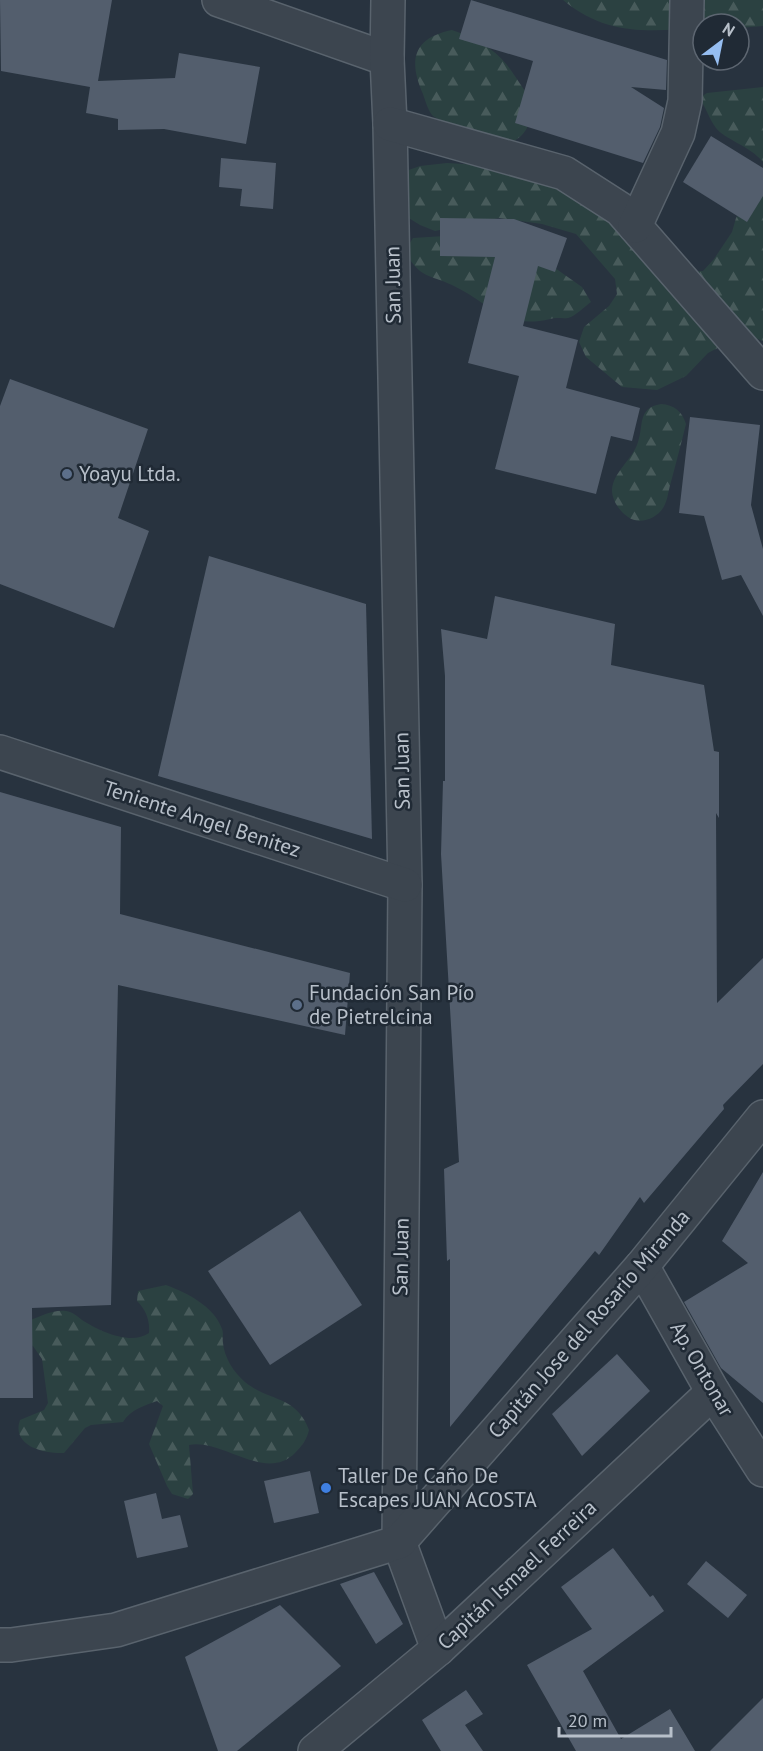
<svg xmlns="http://www.w3.org/2000/svg" width="763" height="1751" font-family="'PT Sans',sans-serif">
  <style>
    .forest { fill: url(#forest-firs) }
    .building { fill: #535e6d }
    .lines { fill: none; stroke-linecap: round; stroke-linejoin: round }
    .minor-casing { stroke: #59636d; stroke-width: 36 }
    .minor { stroke: #3c454f; stroke-width: 33 }
    .service-dot { fill: #5c6f8a; stroke: #202a35; stroke-width: 2 }
    .shop-dot { fill: #3f7fe0; stroke: #202a35; stroke-width: 2 }
    .labels { text-anchor: middle; stroke-width: 5; stroke-linejoin: round; paint-order: stroke }
    .street-label { font-size: 21px; fill: #b8c0ca; stroke: #202a35 }
    .poi-label { font-size: 21px; fill: #b8c0ca; stroke: #202a35; text-anchor: start }
  </style>
  <defs>
    <pattern id="forest-firs" width="22" height="20" patternUnits="userSpaceOnUse" patternTransform="scale(1.5)"><rect width="22" height="20" fill="#2b4141"/><path d="M5 1l3.5 6h-7zM16 11l3.5 6h-7z" fill="#485b5b"/></pattern>
  </defs>
  <rect width="100%" height="100%" fill="#28333f"/>
  <g class="forest">
    <path d="M563 0H763V26L739 28V24H703V28C649 31 608 37 563 0Z"/>
    <path d="M452 30C472 37 494 48 507 65 517 78 524 92 535 103 532 115 529 132 517 139 515 141 507 143 504 143 495 144 439 122 432 115 428 110 425 100 423 94 408 60 413 38 452 30Z"/>
    <path d="M763 87V162C750 146 724 139 716 128 709 119 706 107 699 98L707 93Z"/>
    <polygon points="447,163 495,166 542,175 688,272 703,271 714,259 732,232 736,218 763,176 763,341 752,337 737,338 708,353 686,376 657,390 622,387 586,357 579,342 584,327 609,306 617,294 615,279 576,234 542,224 499,218 435,231 420,225 391,207 403,172 420,166"/>
    <path d="M445 236 555 268 582 287 591 302C585 306 576 316 568 318 562 319 556 317 550 319 504 330 490 303 452 285 428 274 419 278 405 251L413 238Z"/>
    <path d="M661 404C674 405 682 411 686 424 681 444 676 463 671 482 668 491 668 500 663 508 656 519 639 525 628 517 619 511 612 500 612 490 613 472 633 459 638 442 644 425 637 408 661 404Z"/>
    <path d="M166 1285C187 1293 214 1306 222 1329 224 1334 222 1338 223 1343 224 1357 234 1373 245 1382 269 1402 296 1395 309 1430 307 1439 302 1446 295 1453 265 1483 222 1438 189 1445L193 1494 188 1499 172 1494 167 1486 149 1444 163 1406 157 1401C144 1406 131 1409 123 1422L91 1425 85 1428 64 1453C44 1454 11 1446 20 1420L44 1410 48 1403 42 1359 33 1346 19 1336 25 1322C37 1318 53 1309 66 1311 73 1312 77 1316 82 1320 99 1331 131 1346 149 1333 150 1320 146 1310 137 1301L138 1291Z"/>
  </g>
  <g class="building">
    <polygon points="0,0 112,0 98,81 175,78 179,53 260,67 246,144 164,129 118,130 118,119 86,113 90,87 1,71"/>
    <polygon points="471,0 667,60 666,90 631,87 664,108 660,127 643,163 515,123 533,61 459,39"/>
    <polygon points="711,136 763,168 763,196 747,222 683,182"/>
    <polygon points="221,158 276,163 273,209 240,206 242,189 219,187"/>
    <polygon points="440,218 514,219 567,238 555,272 538,266 523,326 578,340 566,388 640,408 632,441 611,436 596,494 495,469 519,376 468,363 495,257 440,256"/>
    <polygon points="10,379 148,429 118,518 149,531 114,628 0,584 0,406"/>
    <polygon points="690,417 760,425 751,505 763,549 763,616 741,575 722,580 704,516 679,513"/>
    <polygon points="209,556 366,604 372,839 158,776"/>
    <polygon points="495,596 615,624 611,665 704,685 714,751 719,752 719,818 716,813 717,1003 763,958 763,1064 723,1105 724,1109 644,1203 640,1197 599,1255 595,1251 450,1427 450,1259 447,1261 444,1169 459,1162 441,854 443,781 445,781 445,676 441,629 487,639"/>
    <polygon points="0,792 121,827 120,914 350,973 345,1035 118,985 111,1305 32,1308 33,1398 0,1398"/>
    <polygon points="763,1172 763,1403 721,1368 684,1302 748,1263 722,1241"/>
    <polygon points="300,1211 362,1305 270,1365 208,1271"/>
    <polygon points="617,1354 650,1391 582,1456 552,1414"/>
    <polygon points="310,1471 319,1513 274,1523 264,1481"/>
    <polygon points="156,1493 162,1519 180,1515 188,1547 137,1558 124,1501"/>
    <polygon points="613,1548 650,1597 653,1595 664,1611 583,1671 621,1739 670,1709 695,1751 576,1751 527,1665 592,1629 561,1587"/>
    <polygon points="706,1561 747,1595 728,1618 687,1584"/>
    <polygon points="374,1572 403,1624 376,1644 340,1584"/>
    <polygon points="280,1605 341,1666 237,1751 218,1751 185,1657"/>
    <polygon points="466,1690 483,1714 465,1725 483,1751 441,1751 422,1720"/>
    <polygon points="763,1698 763,1751 710,1751"/>
  </g>
  <g class="lines">
    <defs>
      <g id="minor">
        <polyline points="219,0 387,59"/>
        <polyline points="388,0 387,59 390,124 405,885 399,1542 438,1649"/>
        <polyline points="390,124 564,173 620,209 763,373"/>
        <polyline points="635,226 678,133 685,101 687,0"/>
        <polyline points="0,752 405,885"/>
        <polyline points="642,1266 713,1392 763,1470"/>
        <polyline points="0,1645 11,1645 116,1630 399,1542 642,1266 763,1117"/>
        <polyline points="315,1751 438,1649 713,1392"/>
      </g>
    </defs>
    <use href="#minor" class="minor-casing"/>
    <use href="#minor" class="minor"/>
  </g>
  <g class="service-dot">
    <circle cx="67" cy="474" r="6"/>
    <circle cx="297" cy="1005" r="6"/>
  </g>
  <circle class="shop-dot" cx="326" cy="1488" r="6"/>
  <g class="labels">
    <g class="street-label">
      <text transform="translate(393 285) rotate(-91)" y="7">San Juan</text>
      <text transform="translate(402 771) rotate(-91)" y="7">San Juan</text>
      <text transform="translate(202 819) rotate(18)" y="7">Teniente Angel Benitez</text>
      <text transform="translate(401 1257) rotate(-89)" y="7">San Juan</text>
      <text transform="translate(589 1324) rotate(-49)" y="7">Capitán Jose del Rosario Miranda</text>
      <text transform="translate(702 1369) rotate(60)" y="7">Ap. Ontonar</text>
      <text transform="translate(517 1575) rotate(-43)" y="7">Capitán Ismael Ferreira</text>
    </g>
    <g class="poi-label">
      <text x="79" y="481">Yoayu Ltda.</text>
      <text x="309" y="1000">Fundación San Pío<tspan x="309" dy="24">de Pietrelcina</tspan></text>
      <text x="338" y="1483">Taller De Caño De<tspan x="338" dy="24">Escapes JUAN ACOSTA</tspan></text>
    </g>
  </g>
  <g transform="translate(721 42) rotate(32)"><circle r="28" fill="#202a35" stroke="#5d6671" stroke-width="1.5"/>
  <path d="M0-4.5L10 22L0 15L-10 22Z" fill="#96bef1"/>
  <text y="-9" font-size="16" font-weight="bold" text-anchor="middle" fill="#b8c0ca">N</text>
  </g>
  <path d="M559 1727v9h112v-9" fill="none" stroke="#b8c0ca" stroke-width="3"/>
  <text x="568" y="1727" font-size="18" fill="#b8c0ca" stroke="#202a35" stroke-width="4.5" paint-order="stroke">20 m</text>
</svg>
